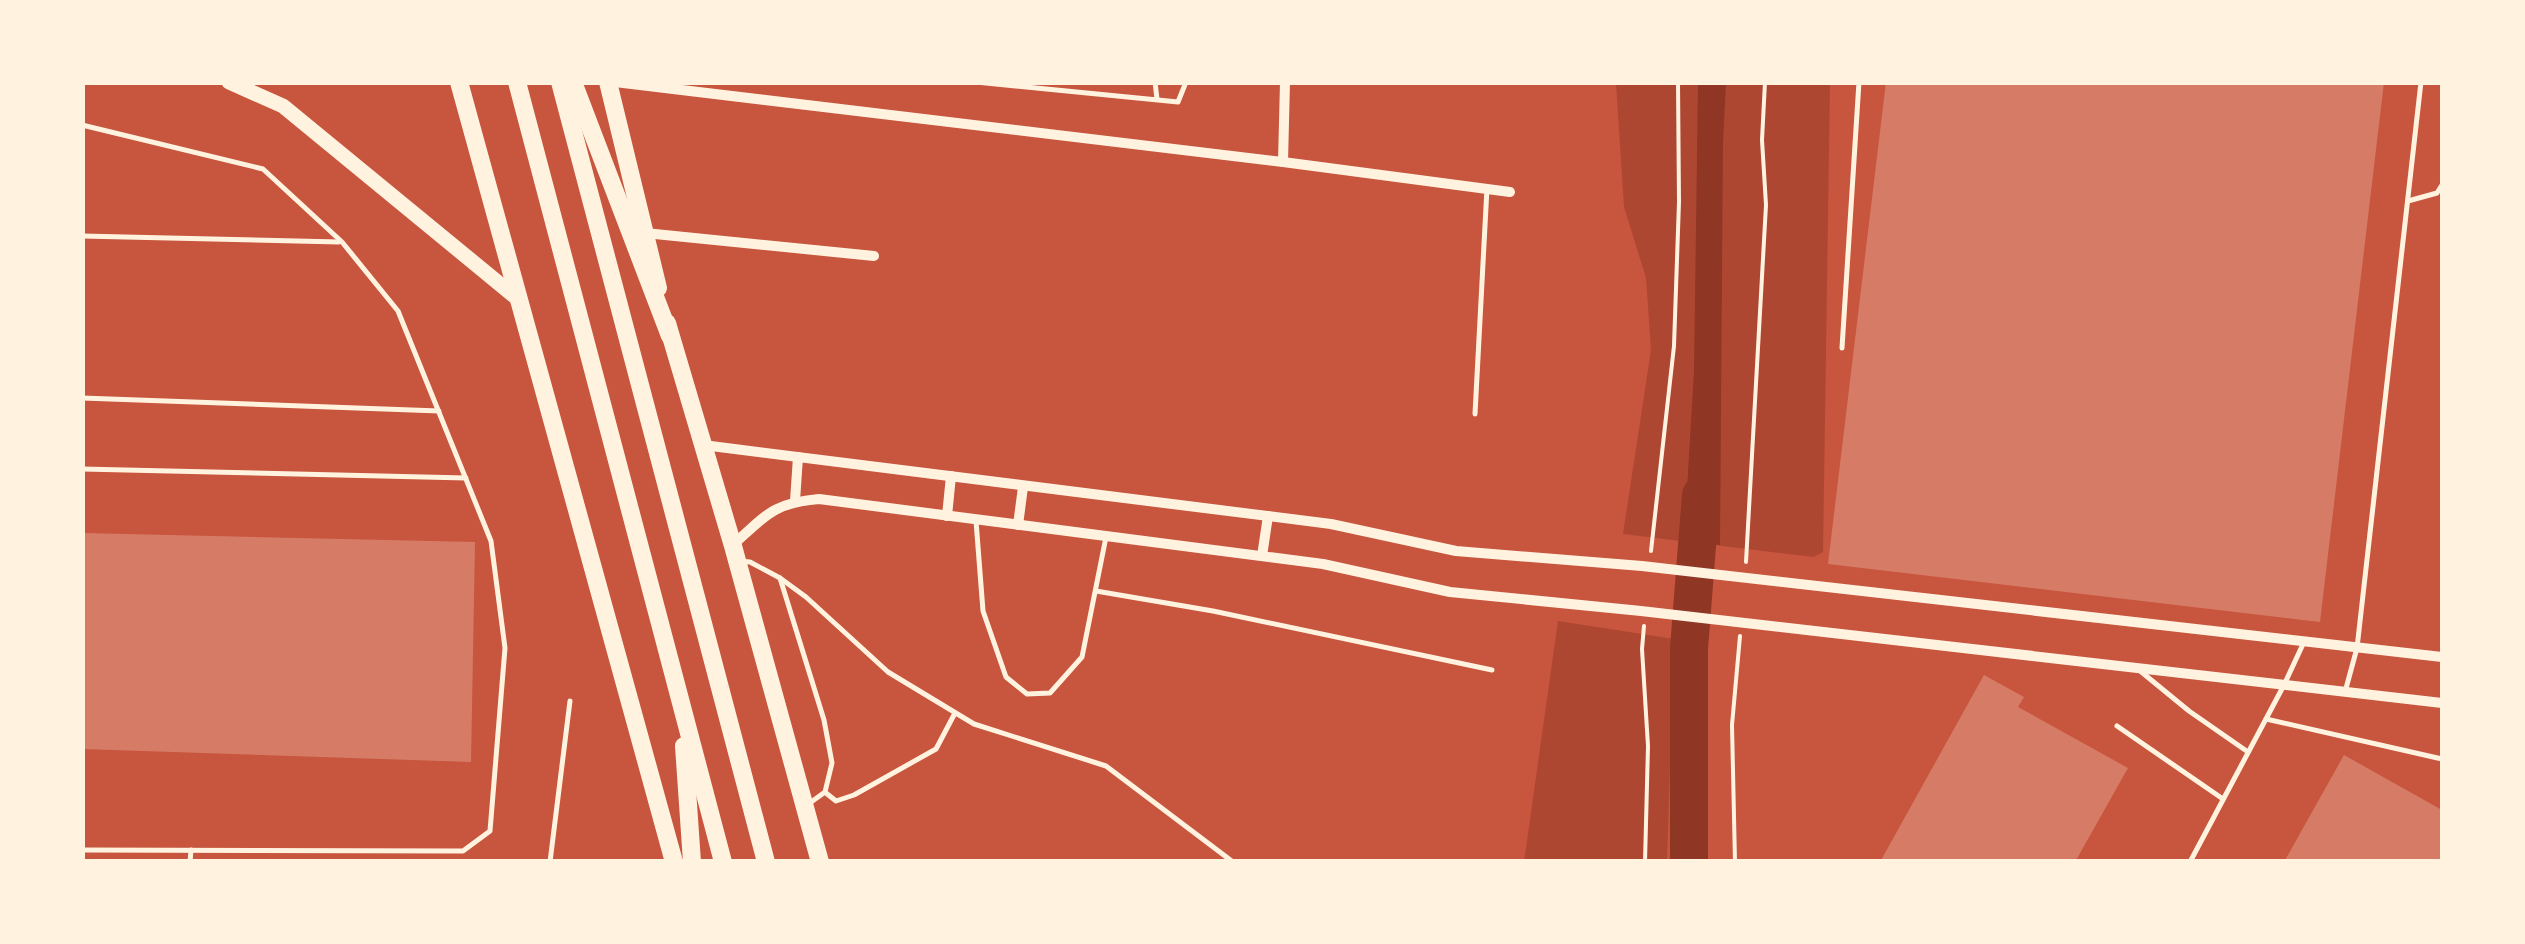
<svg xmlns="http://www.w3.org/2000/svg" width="2525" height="944" font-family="Lato,sans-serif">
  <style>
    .green { fill: #ae4732 }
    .water { fill: #8f3625 }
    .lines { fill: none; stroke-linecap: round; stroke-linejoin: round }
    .river { stroke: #8f3625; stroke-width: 38 }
    .building { fill: #d67c66 }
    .path { stroke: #fff3e0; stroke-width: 4 }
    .service { stroke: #fff3e0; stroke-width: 5 }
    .minor { stroke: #fff3e0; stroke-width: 10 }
    .secondary { stroke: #fff3e0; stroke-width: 15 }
    .primary { stroke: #fff3e0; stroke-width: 18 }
    .trunk { stroke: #fff3e0; stroke-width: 18 }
  </style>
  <rect width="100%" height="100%" fill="#c8553d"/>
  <g class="green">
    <polygon points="1616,83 1830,83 1823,552 1814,557 1623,534 1651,350 1646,278 1624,207"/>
    <polygon points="1558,621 1674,639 1667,861 1524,862"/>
  </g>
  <polygon class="water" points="1698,83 1726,83 1723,143 1720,545 1684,541 1694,370"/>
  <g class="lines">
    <polyline class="river" points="1689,862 1689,648 1701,495"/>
  </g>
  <g class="building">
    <polygon points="1886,82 2384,82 2320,622 1828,564"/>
    <polygon points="82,533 475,542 471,762 82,749"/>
    <polygon points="1984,675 2024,697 2018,707 2128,768 2075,862 1880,862"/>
    <polygon points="2344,755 2442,810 2442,862 2284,862"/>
  </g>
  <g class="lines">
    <g class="path">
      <polyline points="1651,551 1674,346 1679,202 1678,82"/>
      <polyline points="1746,562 1766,205 1762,140 1765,82"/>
      <polyline points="1644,626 1642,649 1648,746 1645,862"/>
      <polyline points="1735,862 1732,725 1740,636"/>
    </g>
    <g class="service">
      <polyline points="976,82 1178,102 1186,82"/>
      <polyline points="1155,82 1157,99"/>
      <polyline points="82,125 263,169 342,242 398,311 491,541 505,648 490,831 463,851 82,850"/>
      <polyline points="2408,201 2437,193 2442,185"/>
      <polyline points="82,236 339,242"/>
      <polyline points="1842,348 1859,82"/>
      <polyline points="82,398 439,411"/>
      <polyline points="1475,414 1487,188"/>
      <polyline points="82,469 466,478"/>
      <polyline points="976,521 983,611 1006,677 1027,694 1050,693 1082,657 1106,537"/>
      <polyline points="740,561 750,562 780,578 824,720 832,763 825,792 807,805"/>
      <polyline points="780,578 806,597 888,672 974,724 1106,766 1233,862"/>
      <polyline points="1096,591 1213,611 1492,670"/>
      <polyline points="2139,670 2189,711 2248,752"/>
      <polyline points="2345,692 2357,648 2421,82"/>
      <polyline points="2266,719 2442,759"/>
      <polyline points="2117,726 2223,799"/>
      <polyline points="826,793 836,801 854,795 936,749 955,713"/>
      <polyline points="190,862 191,850"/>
      <polyline points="550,862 570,701"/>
      <polyline points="2190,862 2284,685 2304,642"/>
    </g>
    <g class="minor">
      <polyline points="615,82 1283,162 1510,192"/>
      <polyline points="1283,162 1285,82"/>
      <polyline points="645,233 874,256"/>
      <polyline points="703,445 1331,524 1456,551 1642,566 2442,657"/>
      <polyline points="795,501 798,457"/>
      <polyline points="947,516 951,476"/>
      <polyline points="1018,525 1023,487"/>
      <path d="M733 545C766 515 773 503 819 499L1323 564 1450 592 1641 611 2442 703"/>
      <polyline points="1262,556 1268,516"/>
    </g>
    <polyline class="secondary" points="229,82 283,106 518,299"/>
    <g class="primary">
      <polyline points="459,82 674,862"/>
      <polyline points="608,82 658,288"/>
      <polyline points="667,323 733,546 820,862"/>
    </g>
    <g class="trunk">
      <polyline points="517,82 723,862"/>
      <polyline points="560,82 766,862"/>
      <polyline points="573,82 670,336"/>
      <polyline points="684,746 692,862"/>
    </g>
  </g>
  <rect width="2525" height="944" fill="none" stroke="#fff3e0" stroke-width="170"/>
</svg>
